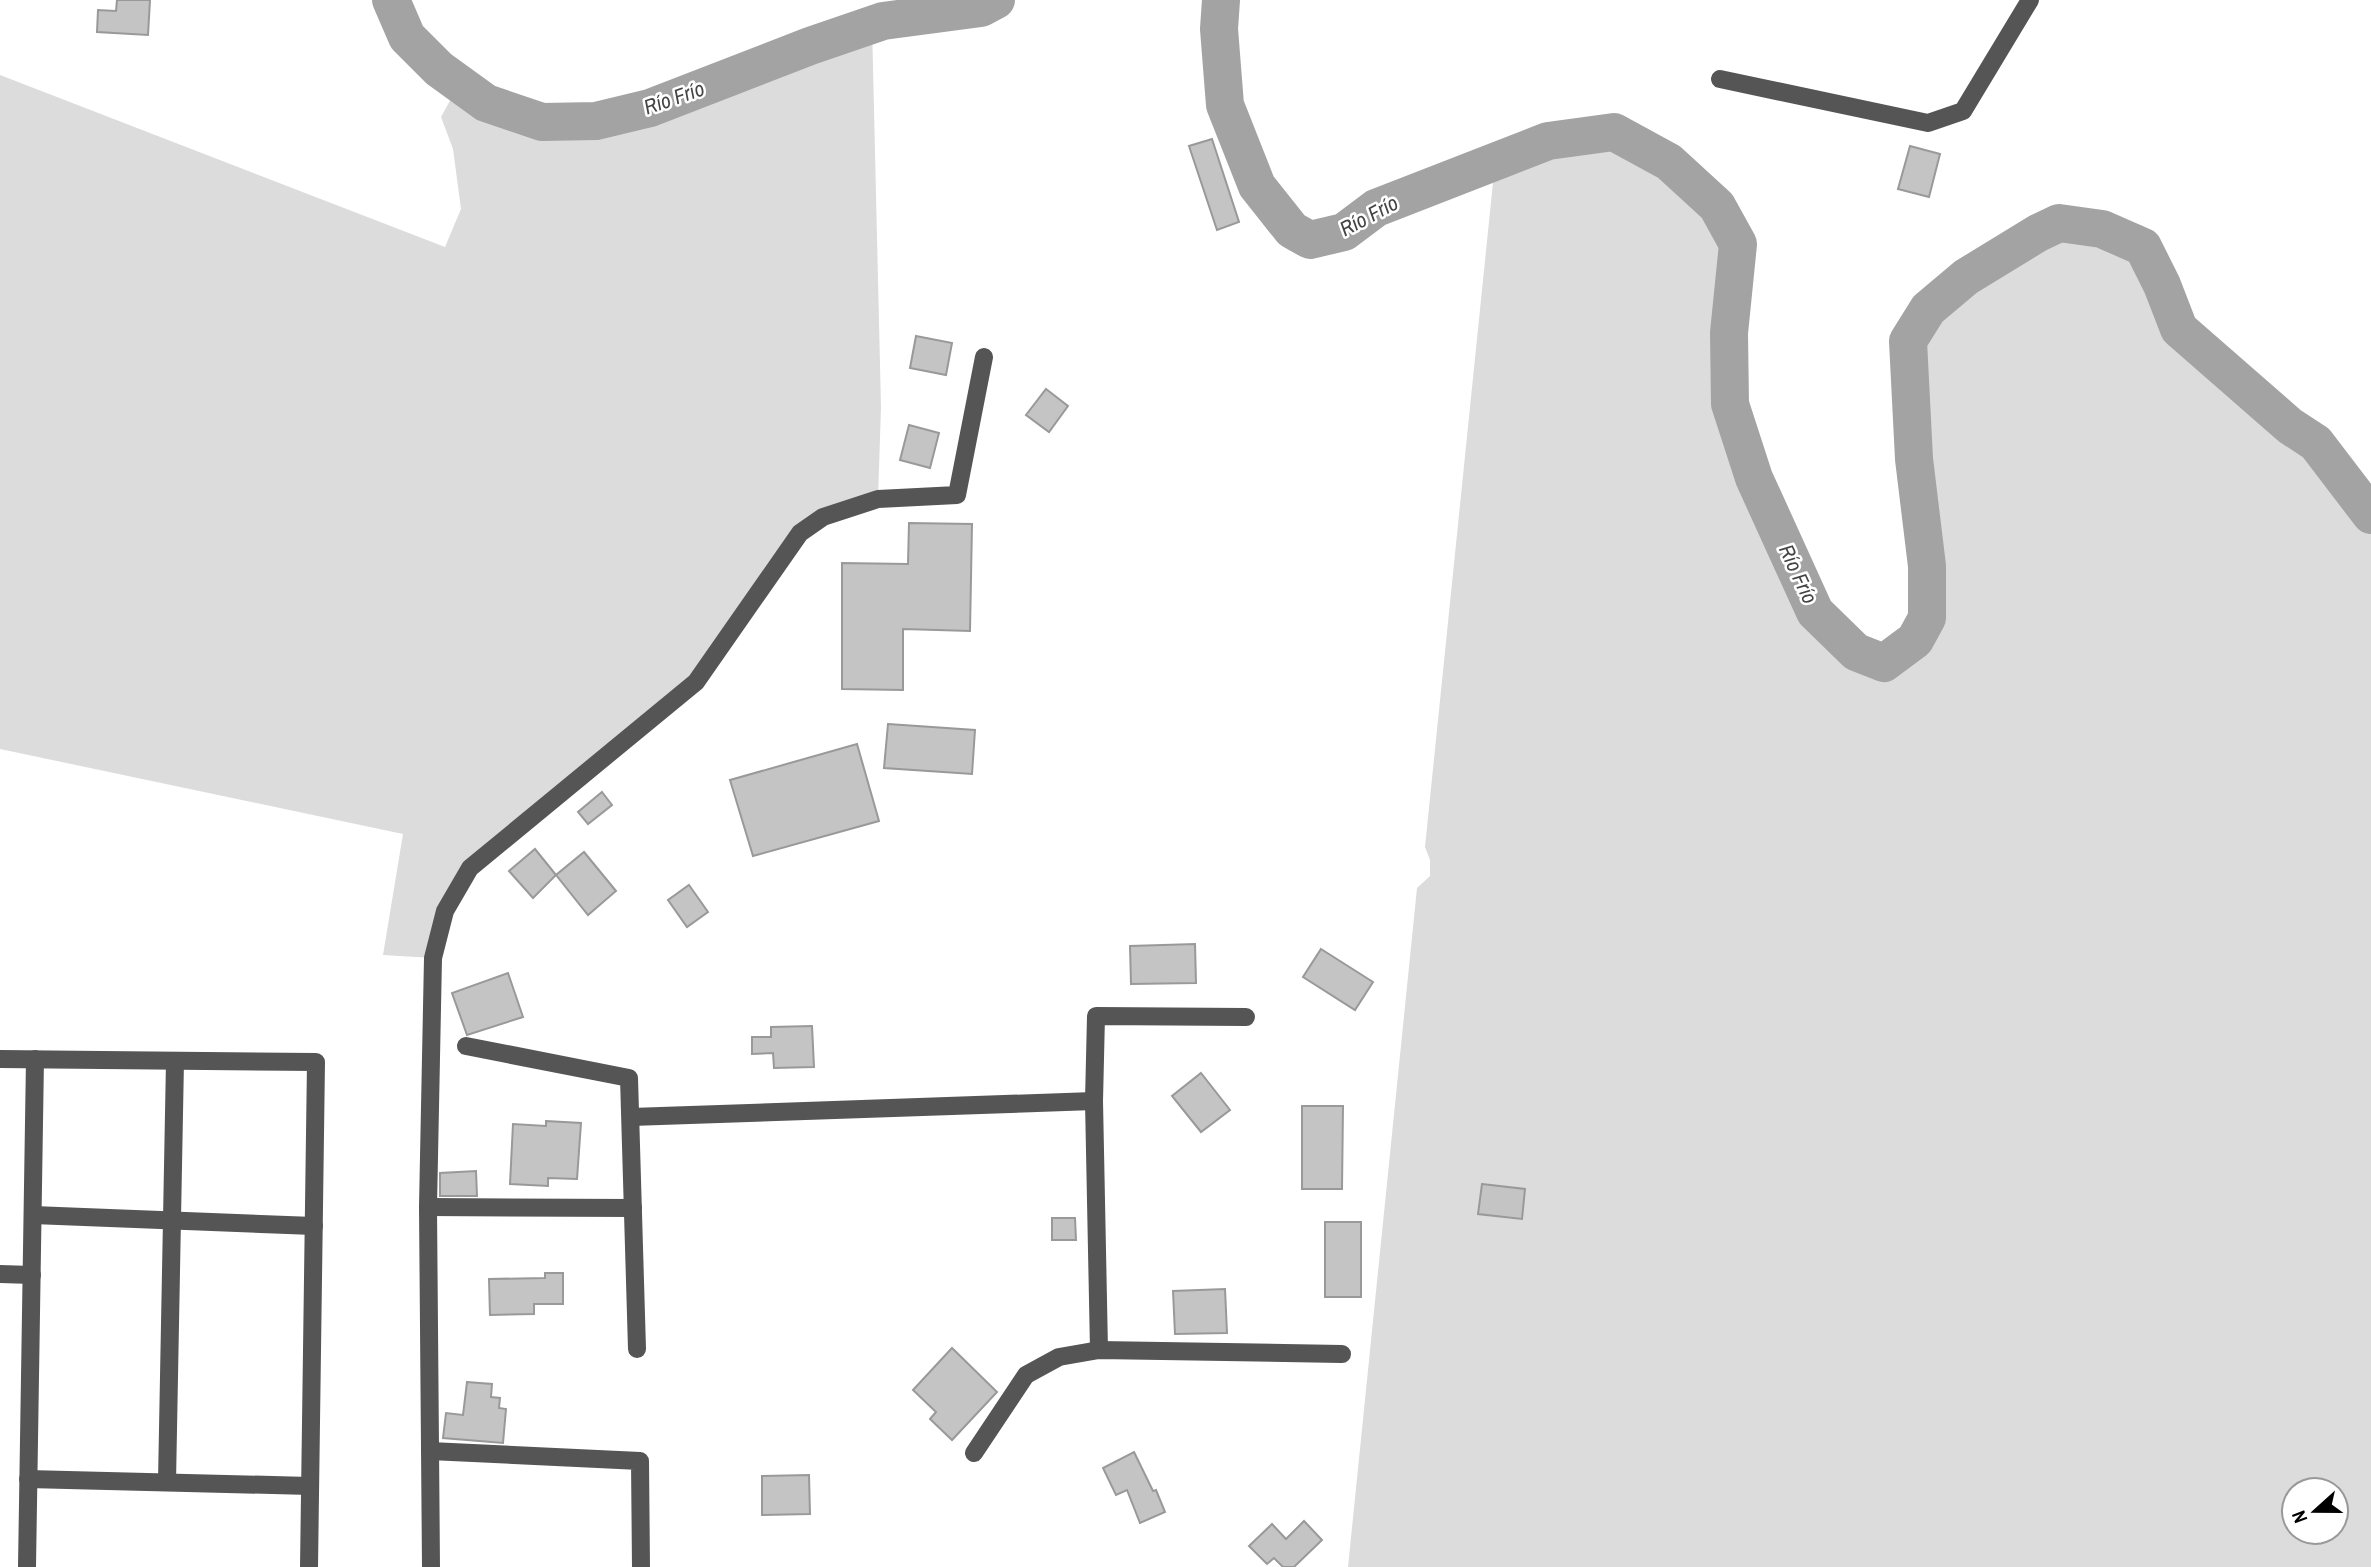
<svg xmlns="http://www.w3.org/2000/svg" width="2371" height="1567" font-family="'Archivo Narrow',sans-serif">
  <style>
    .green { fill: #dcdcdc; fill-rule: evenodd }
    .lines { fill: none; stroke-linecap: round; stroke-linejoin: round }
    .river { stroke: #a3a3a3; stroke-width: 38 }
    .building { fill: #c4c4c4; stroke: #999; stroke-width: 2 }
    .minor { stroke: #555; stroke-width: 18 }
    .labels { text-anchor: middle; stroke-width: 5; stroke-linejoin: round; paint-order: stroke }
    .water-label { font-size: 21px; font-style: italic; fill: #444; stroke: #fff }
  </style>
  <rect width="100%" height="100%" fill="#fff"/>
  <g class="green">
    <polygon points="872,24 881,407 878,499 823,517 696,682 470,868 433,958 383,955 403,834 0,749 0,75 445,247 461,209 453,149 441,117 459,84 486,103 542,122 596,121 650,108 810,46"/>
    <path d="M1614 132 1669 162 1717 206 1738 244 1729 333 1730 404 1754 478 1815 612 1856 652 1884 663 1915 640 1927 618V566L1914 459 1908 341 1928 309 1966 277 2038 233 2059 223 2102 229 2143 247 2162 285 2179 329 2290 426 2316 443 2371 515V1567H1348L1417 888 1430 876V860L1425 847 1495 163 1548 141ZM2294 1490H2336V1532H2294Z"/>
  </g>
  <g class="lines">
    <g class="river">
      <polyline points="391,0 407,37 439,69 486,103 542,122 596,121 650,108 810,46 883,21 981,8 996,0"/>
      <polyline points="1221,0 1219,29 1225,105 1257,186 1292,230 1310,240 1344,232 1376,208 1548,141 1614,132 1669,162 1717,206 1738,244 1729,333 1730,404 1754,478 1815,612 1856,652 1884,663 1915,640 1927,618 1927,566 1914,459 1908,341 1928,309 1966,277 2038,233 2059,223 2102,229 2143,247 2162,285 2179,329 2290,426 2316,443 2371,515"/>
    </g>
  </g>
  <g class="building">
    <polygon points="117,0 150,0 148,35 97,32 98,10 116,11"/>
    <polygon points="1212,139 1239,222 1217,230 1189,146"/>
    <polygon points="1910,146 1940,154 1929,197 1898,189"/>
    <polygon points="916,336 952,343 946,375 910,368"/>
    <polygon points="1046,389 1068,406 1049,432 1026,415"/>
    <polygon points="909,425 939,433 930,468 900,460"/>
    <polygon points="909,523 972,524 970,631 903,629 903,690 842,689 842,563 908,564"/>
    <polygon points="888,724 975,730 972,774 884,768"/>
    <polygon points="857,744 879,821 753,856 730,780"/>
    <polygon points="602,792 612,805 588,824 578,812"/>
    <polygon points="535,849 556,875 533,898 509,871"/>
    <polygon points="584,852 616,891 588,915 556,875"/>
    <polygon points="689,885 708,912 687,927 668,900"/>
    <polygon points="1195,944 1196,983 1131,984 1130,946"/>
    <polygon points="1321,949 1373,982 1355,1010 1303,977"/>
    <polygon points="508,973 523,1017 467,1035 452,993"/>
    <polygon points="812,1026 814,1067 774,1068 773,1053 752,1054 752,1037 771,1037 771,1027"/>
    <polygon points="1201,1073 1230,1110 1201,1132 1172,1096"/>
    <polygon points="1302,1106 1343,1106 1342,1189 1302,1189"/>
    <polygon points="546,1121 581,1123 577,1179 548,1178 548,1186 510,1184 513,1124 546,1126"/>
    <polygon points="476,1171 477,1196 440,1196 440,1173"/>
    <polygon points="1482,1184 1525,1189 1522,1219 1478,1214"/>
    <polygon points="1052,1218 1075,1218 1076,1240 1052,1240"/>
    <rect x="1325" y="1222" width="36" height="75"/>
    <polygon points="545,1273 563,1273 563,1304 534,1304 534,1314 490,1315 489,1279 545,1278"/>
    <polygon points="1225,1289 1227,1333 1175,1334 1173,1291"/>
    <polygon points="952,1348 997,1392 952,1440 930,1419 936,1412 913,1390"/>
    <polygon points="467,1382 492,1384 491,1397 500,1398 499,1408 506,1409 503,1443 443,1438 446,1413 463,1415"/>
    <polygon points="1134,1452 1153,1491 1156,1490 1165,1512 1140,1523 1127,1490 1116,1495 1103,1468"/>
    <polygon points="809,1475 810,1514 762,1515 762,1476"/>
    <polygon points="1304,1521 1322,1540 1294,1567 1283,1567 1274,1558 1267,1564 1249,1546 1272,1524 1286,1539"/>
  </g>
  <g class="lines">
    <g class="minor">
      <polyline points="1720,79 1928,123 1963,111 2030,0"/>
      <polyline points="466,1046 629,1078 637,1349"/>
      <polyline points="0,1059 316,1062 309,1567"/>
      <polyline points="631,1117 1094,1101"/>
      <polyline points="428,1207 633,1208"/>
      <polyline points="33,1215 314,1226"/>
      <polyline points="0,1274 32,1275"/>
      <polyline points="1099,1350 1094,1101 1096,1016 1246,1017"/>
      <polyline points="430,1451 640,1461 641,1567"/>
      <polyline points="974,1453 1026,1375 1059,1357 1099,1350 1342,1354"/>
      <polyline points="28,1479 310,1486"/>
      <polyline points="167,1482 175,1061"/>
      <polyline points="27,1567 35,1059"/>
      <polyline points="431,1567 428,1207 433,958 445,911 470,868 696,682 800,533 823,517 878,499 957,495 984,357"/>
    </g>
  </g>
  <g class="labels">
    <g class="water-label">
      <text transform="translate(674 98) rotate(-19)" y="7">Río Frío</text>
      <text transform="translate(1369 216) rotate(-28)" y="7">Río Frío</text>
      <text transform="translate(1798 574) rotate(65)" y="7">Río Frío</text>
    </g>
  </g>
  <g transform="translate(2315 1511) rotate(249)"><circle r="33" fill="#ffffff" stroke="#999999" stroke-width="2"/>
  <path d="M0-5L12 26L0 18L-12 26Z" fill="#000000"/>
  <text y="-10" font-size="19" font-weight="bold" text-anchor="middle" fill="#000000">N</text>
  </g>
</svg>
